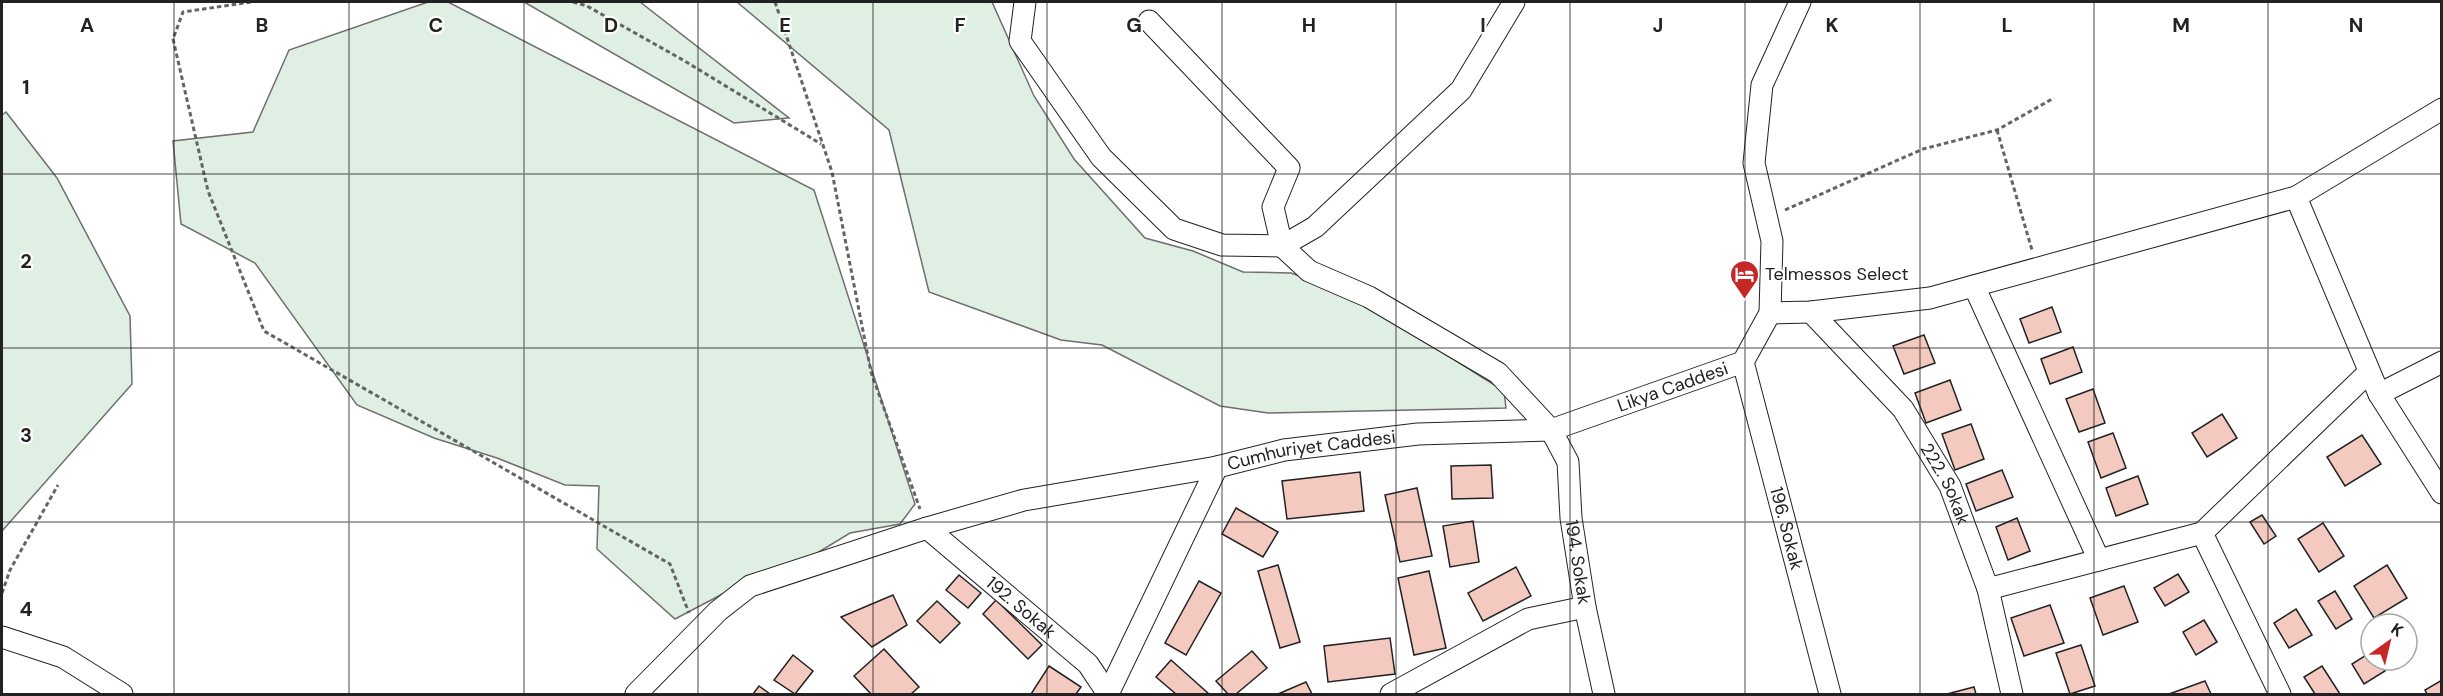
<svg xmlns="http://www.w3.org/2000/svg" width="2443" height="696" font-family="'DM Sans',sans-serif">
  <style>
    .green { fill: #e0efe3; stroke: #6f6f6f; stroke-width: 1.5 }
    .building { fill: #f3c9c0; stroke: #222; stroke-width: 1.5 }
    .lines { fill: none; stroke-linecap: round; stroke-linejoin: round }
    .minor-casing { stroke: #222; stroke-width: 23 }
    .path { stroke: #646464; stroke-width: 3; stroke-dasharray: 4.5 3; stroke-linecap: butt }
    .minor { stroke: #fff; stroke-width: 21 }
    .grid { fill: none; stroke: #222; stroke-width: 1.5; stroke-opacity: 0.55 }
    .labels { text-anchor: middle; stroke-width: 4.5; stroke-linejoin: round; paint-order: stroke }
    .poi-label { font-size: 18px; fill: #222; stroke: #fff; text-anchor: start }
    .street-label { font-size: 18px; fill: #222; stroke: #fff }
    .grid-label { font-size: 20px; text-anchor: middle; font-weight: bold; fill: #222; stroke: #fff; stroke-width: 4.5; stroke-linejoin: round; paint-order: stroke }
  </style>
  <rect width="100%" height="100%" fill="#fff"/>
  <g class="green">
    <polygon points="428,2 448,2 814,190 915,504 900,524 850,533 804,561 772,568 675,619 597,549 599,486 565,485 497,458 434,438 357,405 255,263 181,224 173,141 253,132 289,50"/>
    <polygon points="524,2 640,2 789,118 734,123"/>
    <polygon points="737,2 992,2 1034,96 1074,159 1145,238 1193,251 1243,272 1291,273 1350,294 1504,391 1506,408 1268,413 1220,406 1102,345 1061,340 929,292 889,130"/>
    <polygon points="6,112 57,178 130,316 132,384 2,531 2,115"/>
  </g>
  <g class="building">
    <polygon points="2052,307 2061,332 2029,343 2020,319"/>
    <polygon points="1924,335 1935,363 1904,374 1893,346"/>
    <polygon points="2073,347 2082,372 2050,384 2041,359"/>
    <polygon points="1950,380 1961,410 1926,423 1915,393"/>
    <polygon points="2093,389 2105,423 2079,432 2066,399"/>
    <polygon points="2222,414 2237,438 2207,457 2192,433"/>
    <polygon points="1971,424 1984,459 1955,470 1942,434"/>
    <polygon points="2113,433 2126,468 2101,478 2088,442"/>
    <polygon points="2362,435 2381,464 2345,486 2327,457"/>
    <polygon points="1491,465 1493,498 1452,499 1451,466"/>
    <polygon points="2002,470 2013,497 1976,511 1966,484"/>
    <polygon points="1360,472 1364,511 1287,519 1282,481"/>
    <polygon points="2138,476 2148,504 2116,516 2106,488"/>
    <polygon points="1417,488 1432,556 1400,562 1385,495"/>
    <polygon points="1236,508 1278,532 1263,557 1222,534"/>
    <polygon points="2262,515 2276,536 2264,544 2250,522"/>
    <polygon points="2017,518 2030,551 2008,560 1996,527"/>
    <polygon points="1473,521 1479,562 1450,567 1443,526"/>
    <polygon points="2323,523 2344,556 2319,572 2298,539"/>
    <polygon points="1278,565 1300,642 1280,648 1258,571"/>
    <polygon points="2387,565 2407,598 2374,618 2354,586"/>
    <polygon points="1516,567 1531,596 1483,621 1468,593"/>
    <polygon points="1429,571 1446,648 1414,655 1398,578"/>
    <polygon points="2178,574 2189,592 2165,606 2154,588"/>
    <polygon points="959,575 981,593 968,608 946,590"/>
    <polygon points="1199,581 1221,593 1186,655 1165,643"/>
    <polygon points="2124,586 2138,622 2103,635 2090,598"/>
    <polygon points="2335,591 2352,619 2336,629 2318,601"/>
    <polygon points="893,595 907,625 872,647 841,617"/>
    <polygon points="996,600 1042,645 1028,659 983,614"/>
    <polygon points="937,601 960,623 940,643 917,621"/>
    <polygon points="2050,605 2064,643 2024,656 2011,618"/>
    <polygon points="2296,609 2312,635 2289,648 2274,623"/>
    <polygon points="2204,620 2217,642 2196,655 2183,632"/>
    <polygon points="1390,638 1395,674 1328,682 1324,646"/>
    <polygon points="2081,645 2095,686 2070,694 2056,653"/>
    <polygon points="884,649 919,687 911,694 871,694 854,676"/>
    <polygon points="1252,651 1267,668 1236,694 1228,694 1216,681"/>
    <polygon points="2371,652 2371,660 2378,660 2385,671 2364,684 2352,664"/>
    <polygon points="793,655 813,671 795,694 774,680"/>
    <polygon points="1171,660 1209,694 1176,694 1156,677"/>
    <polygon points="1049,666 1081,687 1076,694 1031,694"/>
    <polygon points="2322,666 2340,694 2315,694 2304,677"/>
    <polygon points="2442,680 2442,694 2427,694 2425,690"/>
    <polygon points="2205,681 2211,694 2169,694"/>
    <polygon points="1306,682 1312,694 1278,694"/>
    <polygon points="759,686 770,694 753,694"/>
    <polygon points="1974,687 1976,694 1947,694"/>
  </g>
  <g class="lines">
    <defs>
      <g id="minor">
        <polyline points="1025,2 1020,41 1101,157 1174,229 1222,245 1282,246 1315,227 1461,90 1514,2"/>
        <path id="s1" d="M1149 21 1289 168 1273 207 1282 246 1309 271 1369 297 1498 373 1551 430 1568 462 1571 518 1585 607 1604 694"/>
        <polyline points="2296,197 2379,394 2442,493"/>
        <polyline points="1974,286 2099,560"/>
        <path id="s2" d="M1811 312 1903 409 1950 486 1988 589 2012 694"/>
        <polyline points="1770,313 1811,312 1930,298 2296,197 2442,109"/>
        <path id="s3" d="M1743 362 1830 694"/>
        <polyline points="2379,394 2442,362"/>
        <path id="s4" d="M927 528 1088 664 1108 694"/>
        <polyline points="2202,533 2280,694"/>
        <polyline points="1988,589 2202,533 2369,372"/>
        <polyline points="2,637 63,657 122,694"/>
        <polyline points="636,694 718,611 750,586 927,528 1024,500 1217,467"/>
        <path id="s5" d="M1108 694 1217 467 1284 450 1418 434 1551 430 1743 362 1770 313 1772 241 1754 163 1762 85 1800 2"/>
        <polyline points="1391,694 1528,619 1585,607"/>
      </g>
    </defs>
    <use href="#minor" class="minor-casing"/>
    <g class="path">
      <polyline points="251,2 183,12 173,39 208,191 264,331 670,564 689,613"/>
      <polyline points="573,2 587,6 683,60 821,144"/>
      <polyline points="775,2 832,172 871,372 920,509"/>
      <polyline points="1997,130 2032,250"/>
      <polyline points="1785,210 1923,149 1997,130 2054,98"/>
      <polyline points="2,593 10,570 58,485"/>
    </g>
    <use href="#minor" class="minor"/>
  </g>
  <path class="grid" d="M174 2V694M349 2V694M524 2V694M698 2V694M873 2V694M1047 2V694M1222 2V694M1396 2V694M1570 2V694M1745 2V694M1920 2V694M2094 2V694M2268 2V694M2 174H2442M2 348H2442M2 522H2442"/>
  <defs>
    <symbol id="hotel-pin" viewBox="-11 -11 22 30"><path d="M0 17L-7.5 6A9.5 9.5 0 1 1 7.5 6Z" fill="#c62828" stroke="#fff"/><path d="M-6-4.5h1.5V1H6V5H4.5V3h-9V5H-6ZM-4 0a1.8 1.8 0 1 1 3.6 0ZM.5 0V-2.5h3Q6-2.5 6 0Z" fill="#fff"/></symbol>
  </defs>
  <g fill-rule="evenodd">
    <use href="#hotel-pin" x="1728" y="258" width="33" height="45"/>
  </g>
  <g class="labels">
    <g class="poi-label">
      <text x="1765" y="280">Telmessos Select</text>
    </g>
    <g class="street-label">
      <text dy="6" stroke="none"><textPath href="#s5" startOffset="718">Likya Caddesi</textPath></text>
      <text dy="6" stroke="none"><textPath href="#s5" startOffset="348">Cumhuriyet Caddesi</textPath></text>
      <text dy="6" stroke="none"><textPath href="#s2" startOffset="220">222. Sokak</textPath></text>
      <text dy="6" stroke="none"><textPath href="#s3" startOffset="172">196. Sokak</textPath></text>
      <text dy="6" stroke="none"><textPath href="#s1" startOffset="752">194. Sokak</textPath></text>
      <text dy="6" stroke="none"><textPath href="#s4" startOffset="123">192. Sokak</textPath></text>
    </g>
  </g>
  <g class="grid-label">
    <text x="87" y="32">A</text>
    <text x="262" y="32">B</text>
    <text x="436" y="32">C</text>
    <text x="611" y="32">D</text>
    <text x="785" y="32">E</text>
    <text x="960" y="32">F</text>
    <text x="1134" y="32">G</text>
    <text x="1309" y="32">H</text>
    <text x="1483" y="32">I</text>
    <text x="1658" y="32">J</text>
    <text x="1832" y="32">K</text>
    <text x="2007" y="32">L</text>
    <text x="2181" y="32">M</text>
    <text x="2356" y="32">N</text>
    <text x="26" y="94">1</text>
    <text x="26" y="268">2</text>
    <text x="26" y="442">3</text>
    <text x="26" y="616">4</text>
  </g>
  <rect width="2443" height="696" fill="none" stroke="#222222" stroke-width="6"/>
  <g transform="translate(2389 642) rotate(34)"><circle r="28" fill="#ffffff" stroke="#a7a7a7" stroke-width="1.5"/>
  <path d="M0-4.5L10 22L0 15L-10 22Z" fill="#c62828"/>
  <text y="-9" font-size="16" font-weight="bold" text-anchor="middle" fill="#222222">K</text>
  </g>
</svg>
